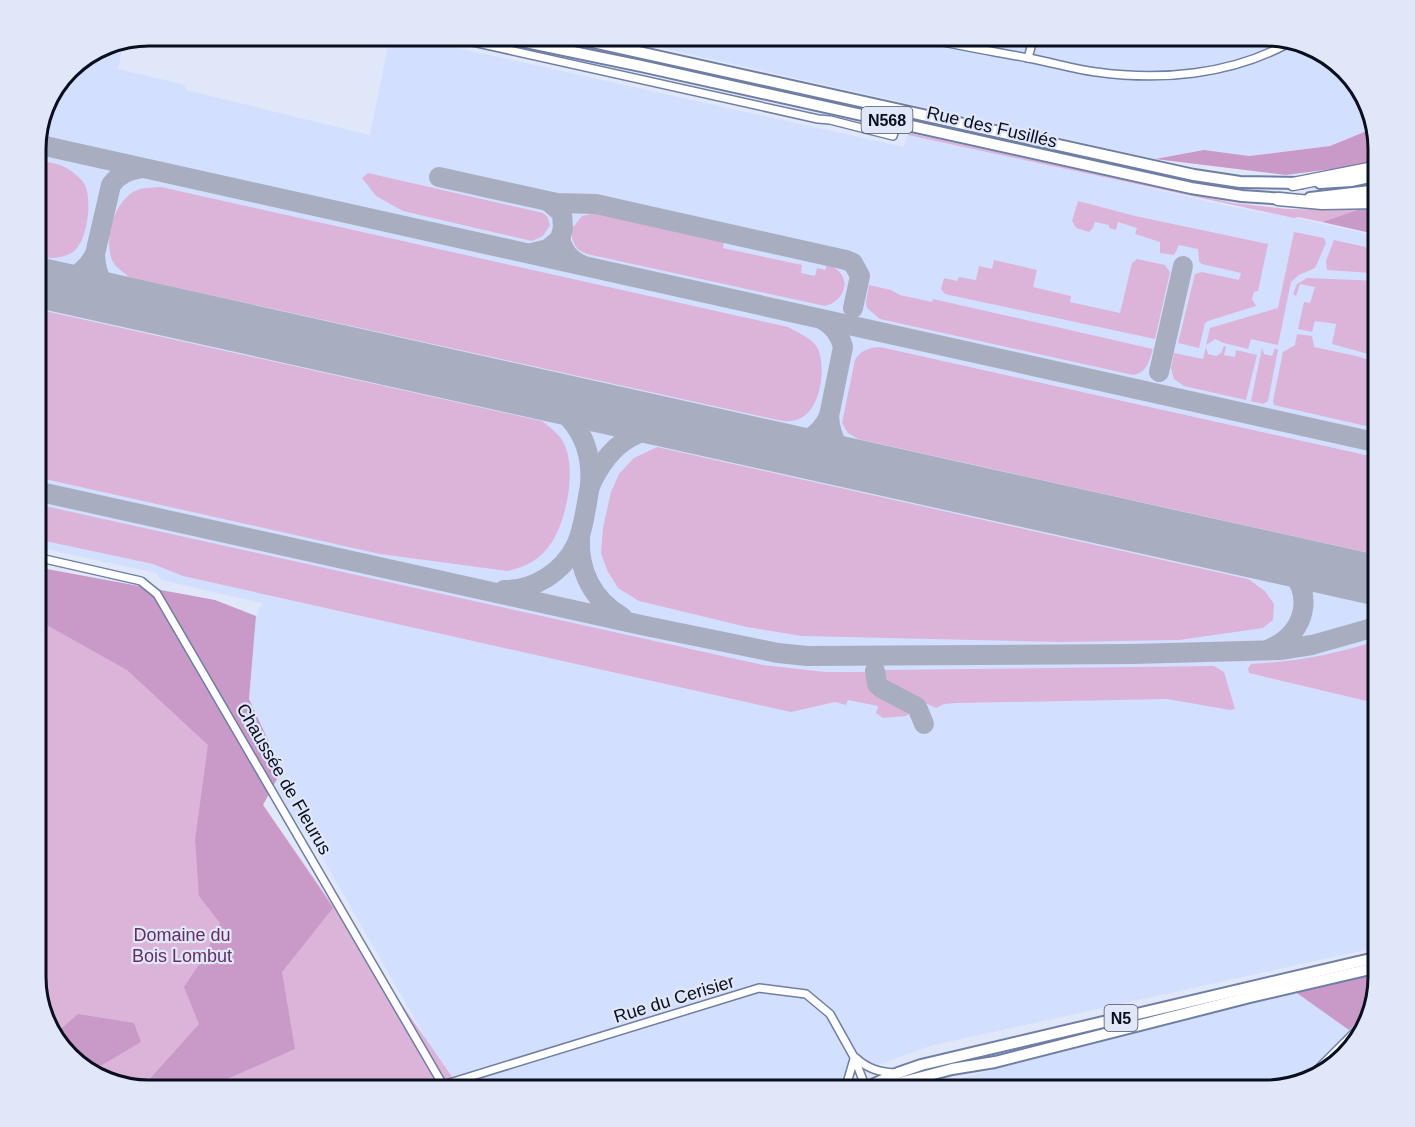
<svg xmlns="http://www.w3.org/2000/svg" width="1415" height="1127" font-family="Arial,sans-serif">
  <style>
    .built { fill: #d3dffe }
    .green { fill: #dcb4da }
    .forest { fill: #c99ac7 }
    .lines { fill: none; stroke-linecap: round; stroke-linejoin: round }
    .taxiway { stroke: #a8aec0; stroke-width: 20 }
    .runway { stroke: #a8aec0; stroke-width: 50 }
    .minor-casing { stroke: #6e7ea4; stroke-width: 10 }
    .secondary-casing { stroke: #6e7ea4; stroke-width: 12 }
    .primary-casing { stroke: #6e7ea4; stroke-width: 14 }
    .trunk-casing { stroke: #6e7ea4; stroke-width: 14 }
    .motorway-casing { stroke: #6e7ea4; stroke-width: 15 }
    .minor { stroke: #fff; stroke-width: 7 }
    .secondary { stroke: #fff; stroke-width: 9 }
    .primary { stroke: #fff; stroke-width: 10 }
    .trunk { stroke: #fff; stroke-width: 10 }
    .motorway { stroke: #fff; stroke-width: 12 }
    .labels { text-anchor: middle; stroke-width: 4.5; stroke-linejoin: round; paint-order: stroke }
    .shield { fill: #e0e7f9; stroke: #4a5060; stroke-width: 1.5 }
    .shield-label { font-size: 16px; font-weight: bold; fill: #0a0f1e }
    .street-label { font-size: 18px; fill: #0a0f1e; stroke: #e0e7f9 }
    .park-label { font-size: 18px; fill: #652c65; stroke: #e0e7f9 }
    .rim { fill: none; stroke: #0a0f1e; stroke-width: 3 }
  </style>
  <rect width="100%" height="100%" fill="#e0e7f9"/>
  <g class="built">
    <polygon points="390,36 403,36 494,56 904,147 908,132 1228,206 1297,218 1379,237 1379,947 930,1046 880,1064 819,1091 456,1091 318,850 272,791 282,770 249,699 256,616 262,603 161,580 156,573 36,547 36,142 48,99 75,64 123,46 118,69 186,85 186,90 370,135"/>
    <polygon points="609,36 1265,36 1340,64 1367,100 1374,128 1330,146 1249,156 1204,150 1155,159"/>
    <polygon points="1294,990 1349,1030 1304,1082 1265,1091 913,1091"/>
    <polygon points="1359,1032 1351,1052 1315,1079 1310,1081"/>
  </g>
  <g class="green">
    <polygon points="525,36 543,36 910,117 909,121"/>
    <polygon points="909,133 1233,203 1287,209 1357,210 1322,222 1298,217 1294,218 908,135"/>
    <path d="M36 160C47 162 59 163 68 169 74 173 82 179 85 185 92 201 88 241 73 252 62 259 48 259 36 256Z"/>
    <polygon points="368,173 543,213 547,216 550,225 543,236 532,241 403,211 376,196 362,178"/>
    <path d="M161 187 788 327C798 333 813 338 818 349 826 368 821 408 801 418 791 423 782 421 773 419L129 277C123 272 115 267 112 260 104 239 113 205 133 192 141 187 151 188 161 187Z"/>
    <polygon points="1078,201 1135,216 1268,244 1258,291 1254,292 1252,299 1256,306 1208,321 1205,323 1199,348 1178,343 1195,274 1202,272 1239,280 1241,273 1202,264 1199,261 1198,249 1179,245 1174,255 1160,253 1160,242 1135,234 1137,228 1118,222 1116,230 1109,228 1109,225 1095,222 1093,228 1089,232 1076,228 1072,221"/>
    <path d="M595 213 724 242 723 248 802 265 801 273 815 276 817 268 825 270 827 265C852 271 849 300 825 306L587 254C575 250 572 242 571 230L582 216Z"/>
    <polygon points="1294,232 1324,238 1326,243 1315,268 1299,275 1291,282 1278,345 1251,339 1248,349 1224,343 1215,339 1206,345 1210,328 1278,308"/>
    <polygon points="1334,240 1379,250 1379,265 1376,264 1372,273 1327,270 1326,261"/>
    <polygon points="1137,259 1165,265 1170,272 1155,339 945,294 941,289 944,278 957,281 959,277 976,280 979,266 992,269 994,260 1037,270 1033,287 1071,296 1070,302 1120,313 1132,263"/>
    <polygon points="1307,278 1379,281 1379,357 1332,344 1336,324 1315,321 1312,332 1298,329 1304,302 1310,303 1315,287 1300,284 1296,296 1293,294 1297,284"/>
    <path d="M869 285 891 290 900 295 932 302 933 299 1153 349C1149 361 1147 373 1133 375L880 319 867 308 866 302Z"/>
    <path d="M36 309 542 421C548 426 558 433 562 440 579 466 566 531 544 552 534 563 522 567 508 571L380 554 36 477Z"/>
    <polygon points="1297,334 1312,336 1314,347 1356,356 1379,363 1379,429 1274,405 1273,401 1283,352 1295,345"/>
    <polygon points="1224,346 1226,347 1224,355 1235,357 1236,350 1257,355 1246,400 1184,386 1174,379 1171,368 1174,353 1203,359 1206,347 1208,354 1216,356 1221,353"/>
    <path d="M880 347 1379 458V555L858 439 848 433 842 423 855 360C861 350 868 348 880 347Z"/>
    <polygon points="1262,348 1264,354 1272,356 1275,348 1278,350 1268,401 1263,404 1251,401"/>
    <polygon points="657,447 1248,579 1265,591 1274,604 1273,620 1263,628 1179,640 1062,642 802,636 747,627 639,601 618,588 607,570 601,553 603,528 611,492 619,474 634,458"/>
    <path d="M36 504 763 665 825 672H867C870 699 889 696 908 709L909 714 906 716 883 718 876 713 878 706 848 700 846 705 835 702 791 712 183 576 153 564 36 539Z"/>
    <polygon points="36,576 121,601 462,1091 150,1091 75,1063 48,1028 36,984"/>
    <path d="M1379 640V704L1249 673 1248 669 1251 664C1295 662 1337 654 1379 640Z"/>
    <polygon points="1214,666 1224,672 1235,709 1230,710 1167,699 957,703 944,704 936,708 889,686 885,681 884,670"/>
  </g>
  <g class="forest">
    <polygon points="1374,128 1379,150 1379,159 1355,166 1286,175 1155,159 1204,150 1249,156 1330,146"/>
    <polygon points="1379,209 1379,235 1322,222 1357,210"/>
    <polygon points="36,567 215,600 256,616 249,699 282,770 263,805 333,908 282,972 295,1049 200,1091 150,1091 132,1084 148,1081 199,1024 184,987 204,957 220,923 199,896 195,840 208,745 127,670 36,619"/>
    <polygon points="1379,974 1365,1015 1349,1030 1294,991"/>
    <polygon points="78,1014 134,1023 141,1042 102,1065 75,1063 54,1035"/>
  </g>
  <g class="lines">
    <g class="taxiway">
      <polyline points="36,144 1379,443"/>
      <polyline points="439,177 557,203 596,204 846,260 853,263 860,276 853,308"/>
      <polyline points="549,202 562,213 563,228 560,239"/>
      <path d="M532 253 548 249 560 239C564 252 569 259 582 265"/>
      <path d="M95 254 111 185C119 174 129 170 142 168"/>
      <path d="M37 283C63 283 82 279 95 254 96 282 107 292 130 303"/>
      <path d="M823 320C834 326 840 335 843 347L829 416"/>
      <polyline points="1159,372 1183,266"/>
      <path d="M521 390C568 404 594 437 590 486 610 441 642 421 692 428"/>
      <path d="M771 446C797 445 817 442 829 416 831 444 841 454 866 467"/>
      <polyline points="36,491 641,625 778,653 807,656 1132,654 1280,650 1312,645 1379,626"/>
      <path d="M580 537C578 571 593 600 622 617"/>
      <path d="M1250 552C1262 556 1275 558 1285 566 1316 590 1306 634 1271 648"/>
      <path d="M504 590C533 591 563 572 576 545 584 529 586 505 590 486"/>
      <polyline points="875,671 877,684 881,688 917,707 924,724"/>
    </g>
    <polyline class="runway" points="36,282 1379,581"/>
    <defs>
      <g id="minor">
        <polyline points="446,36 818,119 830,120 893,136 897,123"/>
        <path d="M916 36C953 45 991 51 1028 58 1051 62 1073 69 1096 72 1161 81 1229 75 1287 44"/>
        <polyline points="1028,58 1034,36"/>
        <polyline points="36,557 141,581 157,594 443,1085 759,988 806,994 830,1014 854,1057 866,1088"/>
        <path d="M856 1058C868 1069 879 1072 895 1073"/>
        <polyline points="1306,1081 1360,1027"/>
        <polyline points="840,1091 847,1083 854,1059"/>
      </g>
      <polyline id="secondary" points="443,1085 446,1091"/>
      <g id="primary">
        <polyline points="872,1088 888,1086 952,1069 995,1062 1250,997 1379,967"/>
        <polyline points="859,1091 898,1073 921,1065 1379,957"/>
      </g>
      <g id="trunk">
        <polyline points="496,36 641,66 1191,188 1242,196 1286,199"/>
        <polyline points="566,36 1194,175 1240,182 1301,183"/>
        <polyline points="1320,183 1351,181 1379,175"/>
        <polyline points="1310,198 1379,190"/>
      </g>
      <g id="motorway">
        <polyline points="1293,184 1379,167"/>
        <polyline points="1278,199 1322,203 1379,202"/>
      </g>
    </defs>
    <use href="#minor" class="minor-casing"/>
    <use href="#secondary" class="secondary-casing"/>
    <use href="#primary" class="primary-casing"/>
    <use href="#trunk" class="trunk-casing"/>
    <use href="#motorway" class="motorway-casing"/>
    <use href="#minor" class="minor"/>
    <use href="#secondary" class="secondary"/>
    <use href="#primary" class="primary"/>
    <use href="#trunk" class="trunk"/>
    <use href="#motorway" class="motorway"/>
  </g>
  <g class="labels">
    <g class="shield">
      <rect x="861.5" y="107" width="51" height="26" rx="4.5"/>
      <rect x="1104.5" y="1005" width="33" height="26" rx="4.5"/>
    </g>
    <g class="shield-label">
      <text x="887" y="126">N568</text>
      <text x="1121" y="1024">N5</text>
    </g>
    <g class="street-label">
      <text transform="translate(992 127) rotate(13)" y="6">Rue des Fusillés</text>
      <text transform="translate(284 779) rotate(60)" y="6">Chaussée de Fleurus</text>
      <text transform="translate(674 999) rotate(-17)" y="6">Rue du Cerisier</text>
    </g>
    <g class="park-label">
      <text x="182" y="941">Domaine du<tspan x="182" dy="21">Bois Lombut</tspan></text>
    </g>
  </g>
  <path d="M0 0H1415V1127H0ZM149 46H1265A103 103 0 0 1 1368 149V977A103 103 0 0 1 1265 1080H149A103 103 0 0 1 46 977V149A103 103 0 0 1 149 46Z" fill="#e0e7f9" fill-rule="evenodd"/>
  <path class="rim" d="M149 46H1265A103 103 0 0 1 1368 149V977A103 103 0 0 1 1265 1080H149A103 103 0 0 1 46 977V149A103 103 0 0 1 149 46Z"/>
</svg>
